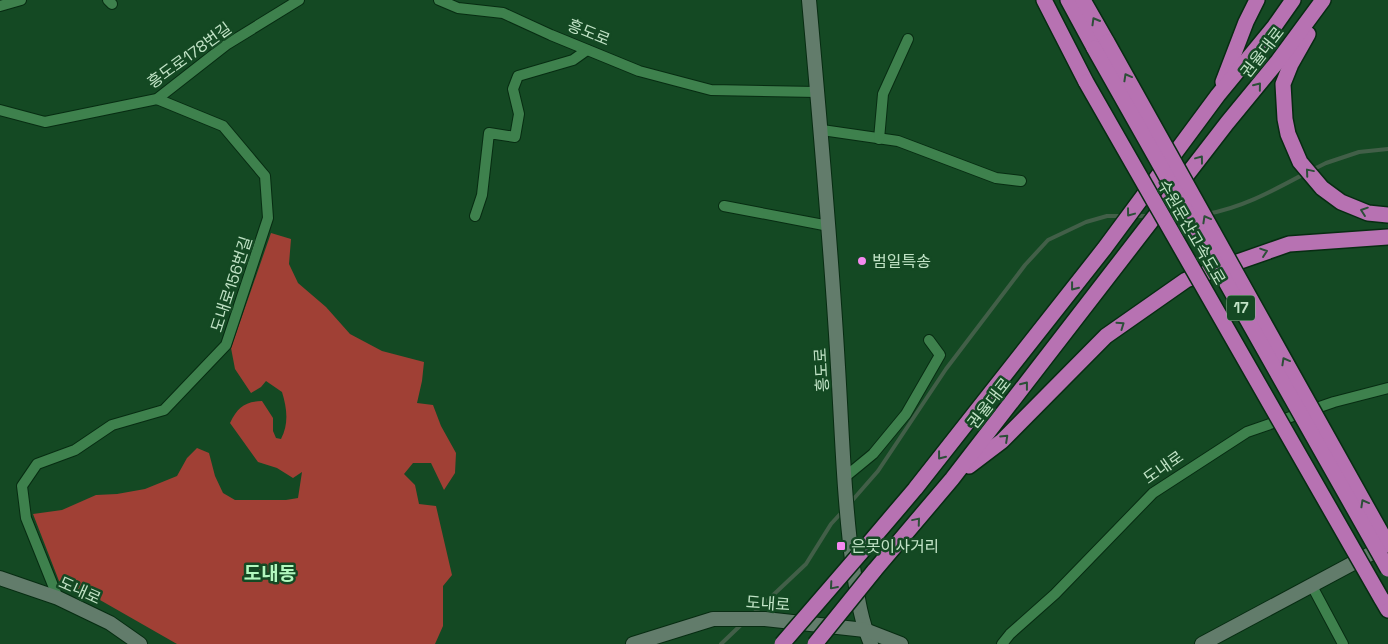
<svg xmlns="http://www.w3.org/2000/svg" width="1388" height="644" font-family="'Space Grotesk','Noto Sans KR',sans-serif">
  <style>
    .forest { fill: #a04035 }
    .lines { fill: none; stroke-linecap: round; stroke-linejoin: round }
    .stream { stroke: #425f48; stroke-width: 4 }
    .street-casing { stroke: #072c12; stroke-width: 12 }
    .secondary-casing { stroke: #072c12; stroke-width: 16 }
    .highway-casing { stroke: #072c12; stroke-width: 18 }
    .street { stroke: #3e814d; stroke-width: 10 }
    .secondary { stroke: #627c6b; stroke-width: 14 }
    .highway { stroke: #b772b2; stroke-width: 15 }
    .highway-bridge-casing { stroke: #072c12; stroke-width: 18; stroke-linecap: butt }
    .highway-bridge { stroke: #b772b2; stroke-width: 15 }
    .oneway { stroke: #2c4f38 }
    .poi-dot { fill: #f589ef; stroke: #144923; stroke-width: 2 }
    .labels { text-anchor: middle; stroke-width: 5; stroke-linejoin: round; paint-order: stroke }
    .shield { fill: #144923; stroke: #8db595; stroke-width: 1 }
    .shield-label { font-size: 15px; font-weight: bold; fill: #c1e3c6 }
    .street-label { font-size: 16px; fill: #c1e3c6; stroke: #144923 }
    .poi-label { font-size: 16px; fill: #c1e3c6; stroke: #144923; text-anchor: start }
    .quarter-label { font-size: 19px; font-weight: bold; fill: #b2f8be; stroke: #144923 }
  </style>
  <rect width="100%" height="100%" fill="#144923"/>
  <path class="forest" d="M271 233 291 239 289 264 298 283 326 307 350 334 382 351 424 362 422 381 417 403 433 405 441 426 456 453 455 473 444 490 431 463H413L404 474 415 485 419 504 436 506 452 575 443 586V626L435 644H177L93 596 59 581 33 514 62 510 96 495 117 494 145 489 177 476 187 458 197 448 209 453 215 476 223 493 235 500H286L298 498 302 472 293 478 277 468 258 462 230 423C238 407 244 402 262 401L273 418V431L276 438 281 439C289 424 287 408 282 392L266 381 261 387 251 393 235 369 231 348Z"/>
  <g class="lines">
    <g class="stream">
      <polyline points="1312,170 1326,163 1359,152 1388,149"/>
      <path d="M1206 214C1242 208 1274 190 1306 173"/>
      <polyline points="1134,216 1149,216"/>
      <polyline points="1166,216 1184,216"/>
      <polyline points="850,503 878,471 946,369 1025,265 1048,240 1086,222 1107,216 1122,216"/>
      <polyline points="752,615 806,564 831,524 842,512"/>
      <polyline points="721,644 743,623"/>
    </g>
    <defs>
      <g id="street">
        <polyline points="108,0 112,4"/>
        <polyline points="439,0 458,8 503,13 551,35 639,71 711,90 817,92"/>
        <polyline points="0,6 21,0"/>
        <polyline points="0,110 45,122 157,99 226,45 299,0"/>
        <polyline points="822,130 898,141 996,178 1021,181"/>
        <polyline points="879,139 883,94 908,39"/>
        <polyline points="724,206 829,226"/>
        <polyline points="475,216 482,195 489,133 515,137 519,114 513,89 518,76 573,60 587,50"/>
        <polyline points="845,477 873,454 906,414 940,355 929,340"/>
        <polyline points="1312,586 1343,644"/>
        <polyline points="58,598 26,518 22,486 37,464 75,450 112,425 164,410 226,345 268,218 265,176 223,126 157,99"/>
        <polyline points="1002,644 1010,634 1055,594 1153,493 1247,432 1334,402 1388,388"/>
      </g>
      <g id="secondary">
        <path d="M809 0C820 122 831 244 838 367 842 433 844 501 853 567 857 593 860 619 871 644"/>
        <polyline points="0,578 58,598 110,623 140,644"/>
        <polyline points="633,644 713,619 765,619 865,630 901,644"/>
        <polyline points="1202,644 1387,545"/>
      </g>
      <g id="highway">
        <polyline points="1044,0 1086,82"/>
        <polyline points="1068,0 1094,48"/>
        <polyline points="1083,0 1107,42"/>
        <polyline points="1308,34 1291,64 1283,84 1285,119 1288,134 1300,162 1322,188 1341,202 1368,213 1388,215"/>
        <polyline points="1223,82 1246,22 1257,0"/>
        <polyline points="969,466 1002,441 1106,336 1186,280 1289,244 1388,237"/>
        <polyline points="864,549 915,489 1104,249 1218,95 1274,27 1293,0"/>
        <polyline points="874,571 952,479 1227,123 1278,61 1323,0"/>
        <polyline points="1381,598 1388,610"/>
      </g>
    </defs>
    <use href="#street" class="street-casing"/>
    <use href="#secondary" class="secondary-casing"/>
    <use href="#highway" class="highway-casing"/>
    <use href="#street" class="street"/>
    <use href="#secondary" class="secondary"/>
    <use href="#highway" class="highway"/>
    <defs>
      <g id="highway-bridge">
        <polyline points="1107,42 1388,545"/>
        <polyline points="1094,48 1388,569"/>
        <polyline points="1086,82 1381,598"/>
        <polyline points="782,644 864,549"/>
        <polyline points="815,644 874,571"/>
      </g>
    </defs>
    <use href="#highway-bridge" class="highway-bridge-casing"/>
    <use href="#highway-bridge" class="highway-bridge"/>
  </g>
  <defs><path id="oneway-chevron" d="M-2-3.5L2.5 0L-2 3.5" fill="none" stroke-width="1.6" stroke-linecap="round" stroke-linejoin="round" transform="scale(1.25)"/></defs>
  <g class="oneway">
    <use href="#oneway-chevron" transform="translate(1095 21) rotate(-120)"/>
    <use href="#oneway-chevron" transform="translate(1127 77) rotate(-119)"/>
    <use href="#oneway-chevron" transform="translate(1258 86) rotate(-51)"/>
    <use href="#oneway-chevron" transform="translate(1200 159) rotate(-53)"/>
    <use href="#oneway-chevron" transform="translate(1309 172) rotate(-130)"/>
    <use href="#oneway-chevron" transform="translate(1364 211) rotate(-161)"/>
    <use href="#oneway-chevron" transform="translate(1130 213) rotate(127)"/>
    <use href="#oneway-chevron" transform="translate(1206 219) rotate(-119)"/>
    <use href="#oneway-chevron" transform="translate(1264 252) rotate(-19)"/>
    <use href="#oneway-chevron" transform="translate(1074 287) rotate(128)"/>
    <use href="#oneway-chevron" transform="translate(1121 325) rotate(-35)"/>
    <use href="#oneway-chevron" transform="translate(1285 361) rotate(-119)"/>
    <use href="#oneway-chevron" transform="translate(1025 385) rotate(-52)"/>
    <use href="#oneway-chevron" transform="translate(1005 438) rotate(-43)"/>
    <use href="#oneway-chevron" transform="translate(941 456) rotate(128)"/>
    <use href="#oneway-chevron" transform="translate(1364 503) rotate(-119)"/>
    <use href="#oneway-chevron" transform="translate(917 521) rotate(-50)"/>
    <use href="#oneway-chevron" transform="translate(833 586) rotate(131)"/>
  </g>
  <g class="poi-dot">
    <circle cx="862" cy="261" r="5"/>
    <rect x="836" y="541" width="10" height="10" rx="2.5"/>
  </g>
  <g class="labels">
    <rect class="shield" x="1227" y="295.5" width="28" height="25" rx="4"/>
    <g class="shield-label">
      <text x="1241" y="313">17</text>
    </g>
    <g class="street-label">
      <text transform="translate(589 32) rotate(22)" y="6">흥도로</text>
      <text transform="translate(1262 52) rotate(-52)" y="6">권율대로</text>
      <text transform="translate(189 55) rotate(-36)" y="6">흥도로178번길</text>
      <text transform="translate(1192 232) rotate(60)" y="6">수원문산고속도로</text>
      <text transform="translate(231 284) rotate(-72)" y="6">도내로156번길</text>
      <text transform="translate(821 370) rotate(-93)" y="6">흥도로</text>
      <text transform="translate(989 403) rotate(-52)" y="6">권율대로</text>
      <text transform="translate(1163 467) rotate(-35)" y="6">도내로</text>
      <text transform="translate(80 590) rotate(24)" y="6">도내로</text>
      <text transform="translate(768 603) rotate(4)" y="6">도내로</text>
    </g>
    <g class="poi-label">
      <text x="872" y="267">범일특송</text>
      <text x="851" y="552">은못이사거리</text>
    </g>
    <g class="quarter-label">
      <text x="270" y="580">도내동</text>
    </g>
  </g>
</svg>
